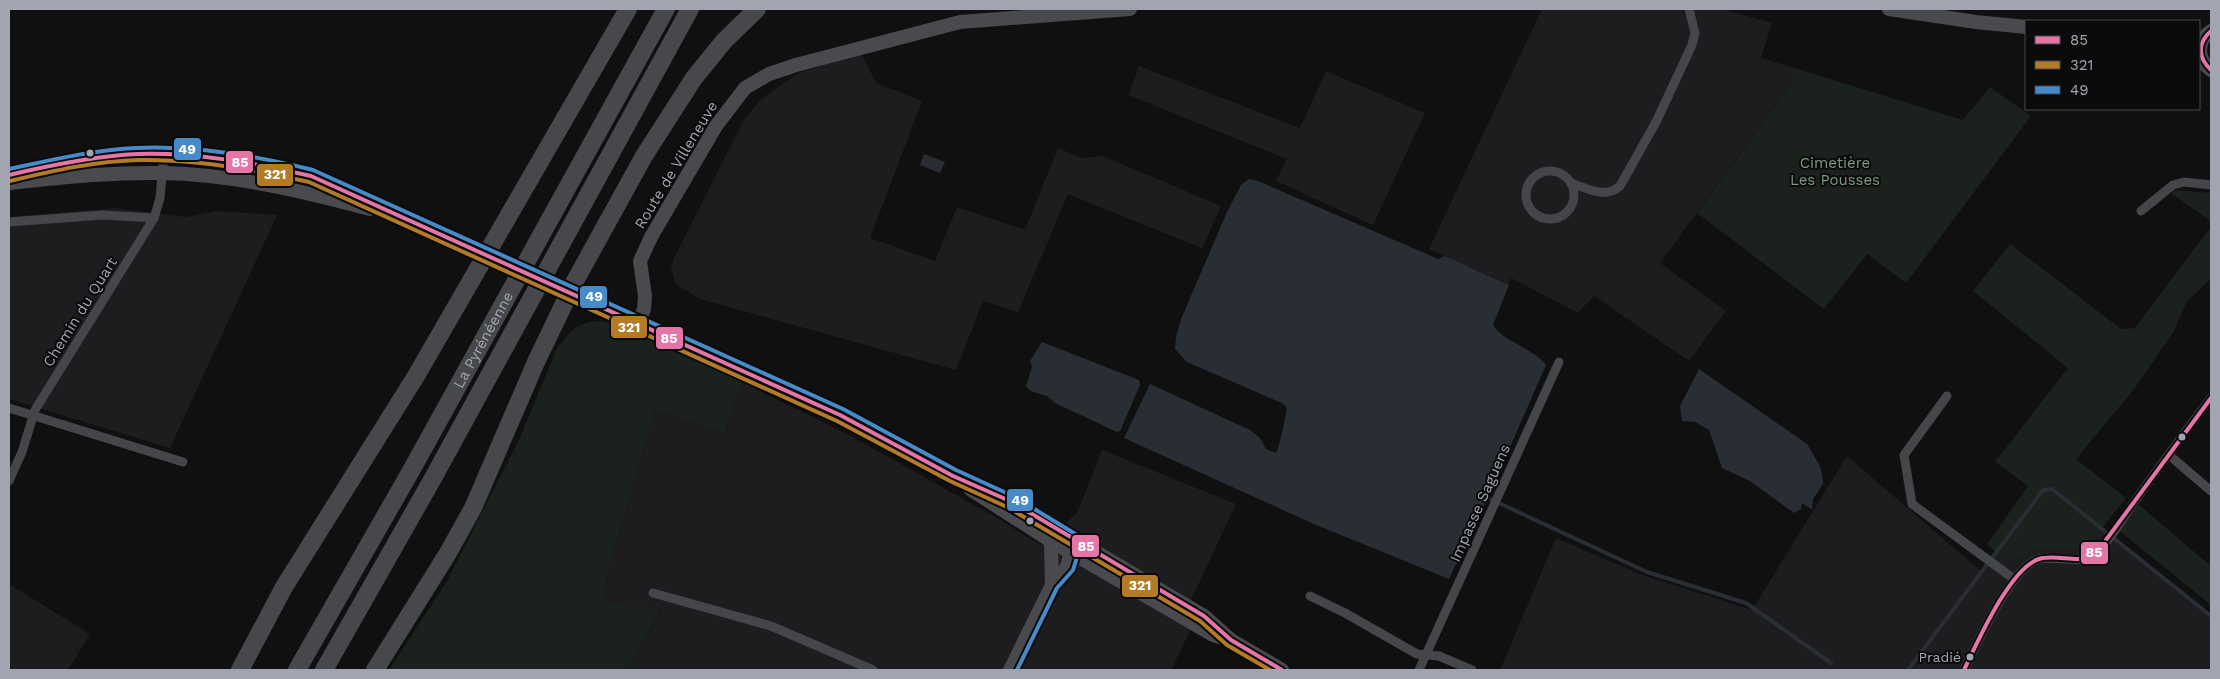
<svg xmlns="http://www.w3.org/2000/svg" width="2220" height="679" font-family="'Work Sans',sans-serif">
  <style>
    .built { fill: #1d1d1f }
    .green { fill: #1b211c }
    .water { fill: #292e35 }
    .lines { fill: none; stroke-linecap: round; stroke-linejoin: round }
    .stream { stroke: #292e35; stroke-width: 4 }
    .street { stroke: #454649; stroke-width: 9 }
    .secondary { stroke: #494a4d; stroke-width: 14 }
    .highway { stroke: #47484b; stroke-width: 18 }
    .bus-1-casing { stroke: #0b0b0c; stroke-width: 8 }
    .bus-2-casing { stroke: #0b0b0c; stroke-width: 8 }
    .bus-3-casing { stroke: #0b0b0c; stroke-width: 8 }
    .bus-1 { stroke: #e675a7; stroke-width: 4 }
    .bus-2 { stroke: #b37b26; stroke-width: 4 }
    .bus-3 { stroke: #468ac9; stroke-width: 4 }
    .bus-dot { fill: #a2a5b1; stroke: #0b0b0c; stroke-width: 2 }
    .labels { text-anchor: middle; stroke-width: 4; stroke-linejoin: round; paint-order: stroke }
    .bus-label { font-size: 14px; fill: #a2a5b1; stroke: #0b0b0c; text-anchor: end }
    .park-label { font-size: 15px; fill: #7a9b7f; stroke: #0b0b0c }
    .street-label { font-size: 15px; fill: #a2a5b1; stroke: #0b0b0c }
    .line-badge { stroke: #0b0b0c; stroke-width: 2 }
    .badge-label { font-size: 14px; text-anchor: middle; font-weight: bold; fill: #fff }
  </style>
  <rect width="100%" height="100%" fill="#101011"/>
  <g class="built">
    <polygon points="1542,9 1722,9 1772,23 1761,58 1801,70 1660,263 1726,311 1689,361 1594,296 1578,313 1511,278 1508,284 1429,249"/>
    <polygon points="861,53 876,83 922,101 870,238 935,261 957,207 1025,230 1058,148 1082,158 1103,156 1221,206 1202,248 1068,194 1018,312 983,301 956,370 700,299 676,284 671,269 674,258 744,120 761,99 799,73"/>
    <polygon points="1139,66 1300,128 1326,71 1425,113 1373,225 1276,181 1287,159 1129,95"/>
    <polygon points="115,208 186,217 216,211 277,215 170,448 9,399 9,217"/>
    <polygon points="742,382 849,435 999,519 1040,545 1077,513 1102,450 1236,504 1192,598 1190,631 1171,670 626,670 661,611 604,601 608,573 655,411 725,433"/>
    <polygon points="1847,456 1982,572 2052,486 2211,614 2211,670 1500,670 1556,538 1637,573 1752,610"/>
    <polygon points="9,584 90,634 68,670 9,670"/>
  </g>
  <g class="green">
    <polygon points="1801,70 1963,120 1990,87 2031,116 1906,283 1867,254 1824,309 1697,213"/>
    <polygon points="2174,190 2211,193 2211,221 2172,194"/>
    <path d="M2211 227V279L2187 301 2174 331 2135 388 2076 459 2126 498 2086 548C2071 553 2055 545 2039 548 2029 550 2020 561 2010 560 2002 559 1993 549 1987 544L2028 486 1995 462 2068 368 1973 291 2010 244 2121 329 2135 328Z"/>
    <polygon points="599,321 618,324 742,382 725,433 655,411 608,573 604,601 661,610 626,670 389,670 447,581 520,438 557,348 570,332 577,327 588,322"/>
    <polygon points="2138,504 2211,566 2211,605 2117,529"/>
  </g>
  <g class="water">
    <polygon points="924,154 945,162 940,173 920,165"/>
    <path d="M1249 179 1258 181 1429 255 1438 259 1445 256 1509 285 1493 325C1502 341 1533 348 1546 365L1502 465 1486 493 1485 504 1477 513 1475 523 1449 579 1314 524 1124 438 1150 384 1250 430 1260 438 1266 449 1276 453C1280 446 1285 418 1287 408L1284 404 1187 362 1175 349 1176 337 1181 319 1227 212 1241 185Z"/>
    <polygon points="1042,342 1139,380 1140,385 1120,431 1117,432 1055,403 1047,396 1031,391 1026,386 1032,367 1030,361"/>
    <polygon points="1699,369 1807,444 1820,466 1823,479 1823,484 1813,499 1812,510 1802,503 1801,509 1794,513 1750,481 1722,468 1709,430 1695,422 1682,421 1680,406"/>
  </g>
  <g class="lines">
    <g class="stream">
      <polyline points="1486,497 1647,572 1746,603 1831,663"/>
      <polyline points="1908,670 2043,490 2052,489 2211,616"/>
    </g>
    <g class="street">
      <circle cx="1550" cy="195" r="24"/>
      <path d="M1571 183C1589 189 1605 199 1620 186L1656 122 1692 45 1695 33 1689 9"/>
      <polyline points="2141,211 2173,185 2184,182 2211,185"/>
      <polyline points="9,222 103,215 154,218"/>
      <polyline points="1947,396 1904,455 1912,504 2014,579"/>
      <polyline points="9,408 183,462"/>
      <polyline points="2169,455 2211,491"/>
      <polyline points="9,481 22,452 35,410 154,218 160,198 164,154"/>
      <polyline points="653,593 771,626 873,670"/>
      <polyline points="1310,596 1345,613 1417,654 1439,656 1472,670"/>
      <polyline points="1419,670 1559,362"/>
      <path d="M1964 670C1976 645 2012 566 2039 559 2057 555 2079 566 2095 553 2110 541 2121 521 2132 505 2158 469 2184 433 2211 398"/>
    </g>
    <g class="secondary">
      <polyline points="1889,9 1976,22 2026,27"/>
      <path d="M2211 31C2196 41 2197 60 2211 70"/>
      <path d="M9 175C50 165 94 156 137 154 195 152 255 163 311 176L387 209 403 218 840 415 918 456 953 476 1010 501 1204 616 1231 640 1282 670"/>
      <path d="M9 183C59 178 110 172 161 173 231 174 302 191 370 209"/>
      <polyline points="638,324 644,309 645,296 640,261 651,237 716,126 745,88 769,74 796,65 960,22 1130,9"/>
      <polyline points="970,489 1051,541 1213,635 1223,638"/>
      <polyline points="1051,541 1052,585"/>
      <polyline points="1010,670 1052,585 1067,567 1072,546"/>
    </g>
    <g class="highway">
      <polyline points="240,670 284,587 416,376 628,9"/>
      <path id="s1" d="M297 670 412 469 666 9"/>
      <polyline points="324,670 432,480 690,9"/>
      <polyline points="375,670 448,553 473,508 536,362 575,281 644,156 694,78 724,41 757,9"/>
    </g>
    <defs>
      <g id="bus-1">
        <path d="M2211 31C2197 43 2198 58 2211 70"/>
        <path d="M9 175C51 165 94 156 137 154 196 152 254 163 311 176L840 415 953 476 1010 501 1204 616 1231 640 1282 670"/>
        <path d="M1964 670C1977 643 2010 568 2039 559 2052 555 2068 560 2082 559L2089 557 2100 548 2211 398"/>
      </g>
      <path id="bus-2" d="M10 181C52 171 95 161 139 160 196 159 253 169 309 182L837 421 950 481 1007 507 1200 621 1227 645 1270 670"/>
      <path id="bus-3" d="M9 169C51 160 93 150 136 148 194 145 257 156 313 170L843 409 956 470 1013 496 1077 535 1078 554 1073 570 1057 588 1017 670"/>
    </defs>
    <use href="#bus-1" class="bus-1-casing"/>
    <use href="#bus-2" class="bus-2-casing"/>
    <use href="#bus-3" class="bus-3-casing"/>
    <use href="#bus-1" class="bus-1"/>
    <use href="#bus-2" class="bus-2"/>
    <use href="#bus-3" class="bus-3"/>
  </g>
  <g class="bus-dot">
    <circle cx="90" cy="153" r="4.5"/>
    <circle cx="2182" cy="437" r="4.5"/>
    <circle cx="1030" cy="521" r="4.5"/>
    <circle cx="1970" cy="657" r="4.5"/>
  </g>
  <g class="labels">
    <g class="bus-label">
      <text x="1961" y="662">Pradié</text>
    </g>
    <g class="park-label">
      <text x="1835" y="168">Cimetière<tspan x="1835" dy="17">Les Pousses</tspan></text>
    </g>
    <g class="street-label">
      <text transform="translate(676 165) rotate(-59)" y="5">Route de Villeneuve</text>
      <text transform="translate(80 312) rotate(-58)" y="5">Chemin du Quart</text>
      <text dy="5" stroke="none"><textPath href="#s1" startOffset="379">La Pyrénéenne</textPath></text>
      <text transform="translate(1480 503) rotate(-66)" y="5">Impasse Saguens</text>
    </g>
  </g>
  <g class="line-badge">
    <rect x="173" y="137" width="29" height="24" rx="5" fill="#468ac9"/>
    <rect x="225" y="150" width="29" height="24" rx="5" fill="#e675a7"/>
    <rect x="256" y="163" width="38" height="24" rx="5" fill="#b37b26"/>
    <rect x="579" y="285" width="29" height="24" rx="5" fill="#468ac9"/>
    <rect x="610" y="315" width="38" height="24" rx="5" fill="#b37b26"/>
    <rect x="655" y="326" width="29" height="24" rx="5" fill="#e675a7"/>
    <rect x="1006" y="488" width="28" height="24" rx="5" fill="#468ac9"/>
    <rect x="1071" y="534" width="29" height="24" rx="5" fill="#e675a7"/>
    <rect x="2080" y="541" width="29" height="24" rx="5" fill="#e675a7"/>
    <rect x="1121" y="574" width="38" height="24" rx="5" fill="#b37b26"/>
  </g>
  <g class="badge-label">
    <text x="187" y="154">49</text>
    <text x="240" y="167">85</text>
    <text x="275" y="179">321</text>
    <text x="594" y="301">49</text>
    <text x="629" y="332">321</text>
    <text x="669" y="343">85</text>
    <text x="1020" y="505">49</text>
    <text x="1086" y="551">85</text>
    <text x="2094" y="557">85</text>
    <text x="1140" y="590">321</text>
  </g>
  <rect width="2220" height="679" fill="none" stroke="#a2a5b1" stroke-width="20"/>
  <rect x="2025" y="20" width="175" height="90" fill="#0b0b0c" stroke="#47494e"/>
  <rect x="2035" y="36" width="25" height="8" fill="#e675a7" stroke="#47494e"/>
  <text x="2070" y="45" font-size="15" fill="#a2a5b1">85</text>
  <rect x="2035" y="61" width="25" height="8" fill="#b37b26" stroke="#47494e"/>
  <text x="2070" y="70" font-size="15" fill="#a2a5b1">321</text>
  <rect x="2035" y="86" width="25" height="8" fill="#468ac9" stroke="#47494e"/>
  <text x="2070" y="95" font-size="15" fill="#a2a5b1">49</text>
</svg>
